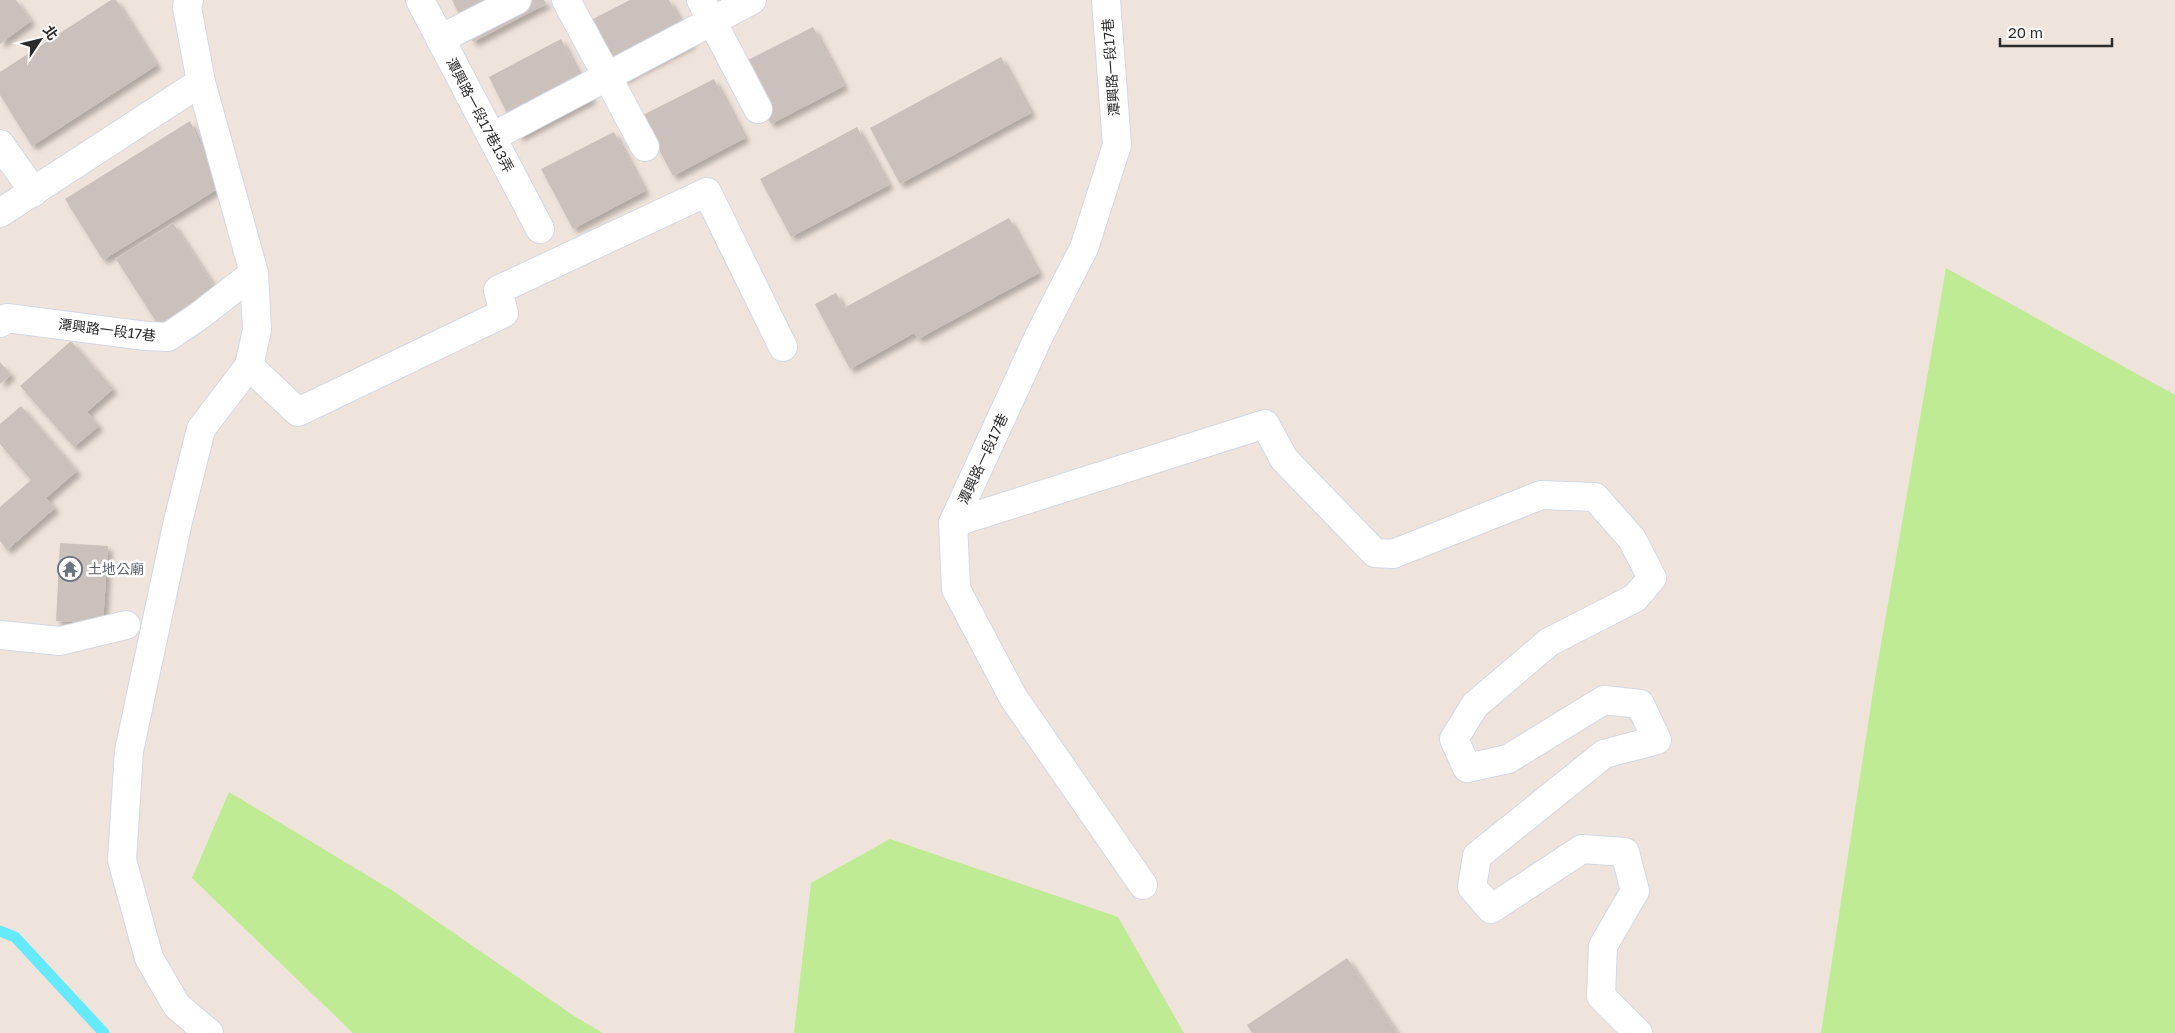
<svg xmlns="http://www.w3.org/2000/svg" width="2175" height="1033" font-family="'Golos Text','Noto Sans TC',sans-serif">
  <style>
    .green { fill: #beeb93 }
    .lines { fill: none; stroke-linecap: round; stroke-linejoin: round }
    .stream { stroke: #64eafc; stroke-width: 11 }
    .building { fill: #cac1bc; filter: url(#shadow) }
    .minor-casing { stroke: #d1d8e6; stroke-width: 30 }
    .minor { stroke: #fff; stroke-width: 28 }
    .labels { text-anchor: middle; stroke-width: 5; stroke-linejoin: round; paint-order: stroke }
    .street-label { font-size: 14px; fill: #2b2b2b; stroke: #fff }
    .worship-label { font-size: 14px; fill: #5b616d; stroke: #fff; text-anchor: start }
  </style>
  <defs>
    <filter id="shadow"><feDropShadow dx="4.5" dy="4.5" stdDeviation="2.5" flood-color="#0004"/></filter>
  </defs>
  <rect width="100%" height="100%" fill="#efe4dc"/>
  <g class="green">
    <polygon points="1946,268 2175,395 2175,1033 1821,1033 1874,685"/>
    <polygon points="229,792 393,891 574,1016 603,1033 353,1033 192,878"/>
    <polygon points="890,839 1118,917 1184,1033 794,1033 811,883"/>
  </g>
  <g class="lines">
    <polyline class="stream" points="0,931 15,937 104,1033"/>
  </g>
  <g class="building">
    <polygon points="0,0 16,0 31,21 0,44"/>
    <polygon points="111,0 116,0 157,65 32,146 0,95 0,72"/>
    <polygon points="452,0 544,0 546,4 473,42"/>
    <polygon points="630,0 669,0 692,43 619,81 589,21"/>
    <polygon points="813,27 844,86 771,124 740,64"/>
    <polygon points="561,39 592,99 519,137 489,77"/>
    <polygon points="1001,57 1031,113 900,184 870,128"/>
    <polygon points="714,79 745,138 673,176 641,116"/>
    <polygon points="190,121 219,188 103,260 65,199"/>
    <polygon points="857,127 889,185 791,237 760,179"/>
    <polygon points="614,132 645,191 573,229 541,169"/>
    <polygon points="1009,218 1039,273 918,339 914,333 850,369 815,304 836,293 844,308"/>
    <polygon points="173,223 221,297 164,334 116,259"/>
    <polygon points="71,341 113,389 87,412 99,426 74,447 20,386"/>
    <polygon points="0,362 11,375 0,384"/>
    <polygon points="21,406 77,471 46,498 55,508 7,550 0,541 0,507 31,480 0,444 0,424"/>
    <polygon points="60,543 108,546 103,624 56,621"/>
    <polygon points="1347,958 1397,1033 1252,1033 1247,1025"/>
  </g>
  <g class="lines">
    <defs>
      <g id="minor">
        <polyline points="189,0 187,7 201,82 254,273 257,330 249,366 201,429 178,521 129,751 122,860 149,958 177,1006 209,1033"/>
        <polyline points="420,0 540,229"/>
        <polyline points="566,0 645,147"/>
        <polyline points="701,0 758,109"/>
        <polyline points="1106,0 1117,145 1084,248 1039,336 953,523 956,589 1013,697 1143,885"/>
        <polyline points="440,39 517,0"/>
        <polyline points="492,137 752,0"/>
        <polyline points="0,144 34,192"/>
        <polyline points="0,213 201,82"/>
        <polyline points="0,323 7,318 146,336 168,337 199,316 254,273"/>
        <polyline points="249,366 298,412 504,313 498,290 707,192 783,347"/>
        <polyline points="953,523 1265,424 1284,459 1375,553 1393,554 1541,495 1595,497 1632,539 1652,578 1635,598 1549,642 1475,705 1454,739 1467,768 1508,759 1604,700 1640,704 1657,740 1604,754 1477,856 1472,887 1491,909 1582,849 1625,852 1635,891 1603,946 1601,996 1638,1033"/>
        <polyline points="0,635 60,641 126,625"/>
      </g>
    </defs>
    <use href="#minor" class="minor-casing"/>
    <use href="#minor" class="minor"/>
  </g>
  <defs>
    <symbol id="temple-ring" viewBox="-11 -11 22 22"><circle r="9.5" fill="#fff" stroke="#6b7280" stroke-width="1.5"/><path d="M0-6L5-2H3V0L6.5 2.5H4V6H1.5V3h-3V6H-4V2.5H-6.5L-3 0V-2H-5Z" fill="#6b7280"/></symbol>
  </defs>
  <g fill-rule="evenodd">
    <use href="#temple-ring" x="56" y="555" width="28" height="28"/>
  </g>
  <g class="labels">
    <g class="street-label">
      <text transform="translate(1111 67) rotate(-94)" y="5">潭興路一段17巷</text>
      <text transform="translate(480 115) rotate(62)" y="5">潭興路一段17巷13弄</text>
      <text transform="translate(107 330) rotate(7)" y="5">潭興路一段17巷</text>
      <text transform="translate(983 459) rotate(-65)" y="5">潭興路一段17巷</text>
    </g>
    <g class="worship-label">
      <text x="88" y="574">土地公廟</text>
    </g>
  </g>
  <g transform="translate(40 40) rotate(55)" stroke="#ffffff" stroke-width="4" paint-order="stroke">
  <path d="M0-4L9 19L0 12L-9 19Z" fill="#2b2b2b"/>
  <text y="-8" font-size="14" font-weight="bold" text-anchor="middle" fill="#2b2b2b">北</text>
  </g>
  <path d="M2000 38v8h112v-8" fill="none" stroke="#2b2b2b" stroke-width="2.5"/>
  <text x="2008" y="38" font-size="15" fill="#2b2b2b" stroke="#ffffff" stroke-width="4" paint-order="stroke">20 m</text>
</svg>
